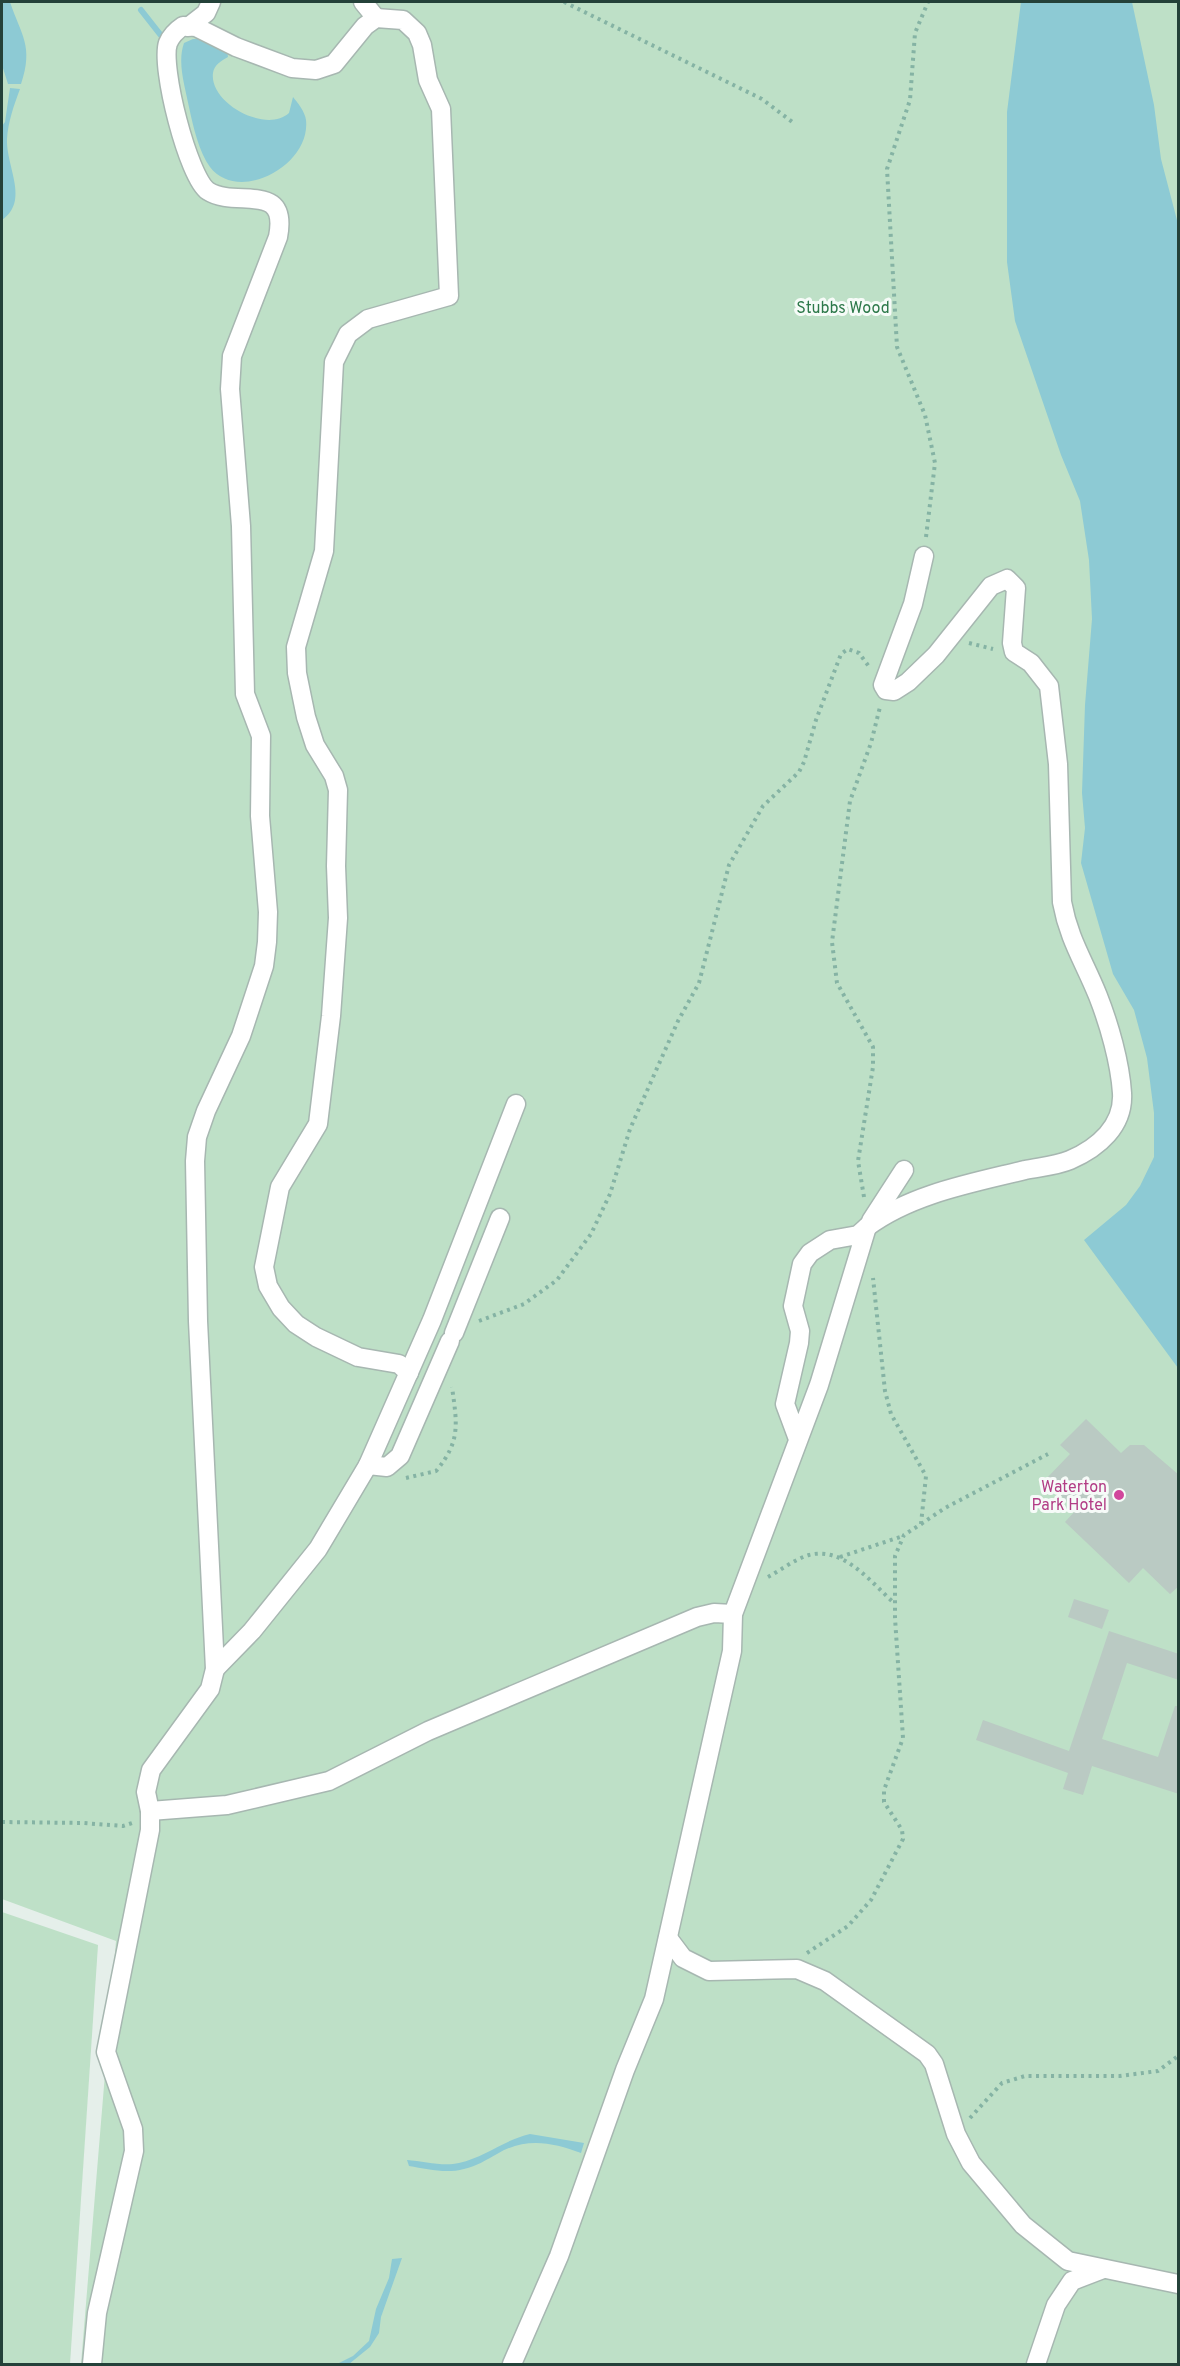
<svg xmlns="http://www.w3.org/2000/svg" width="1180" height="2366" font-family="Overpass,sans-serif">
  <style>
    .green { fill: #bee0c7 }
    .water { fill: #8dcad4 }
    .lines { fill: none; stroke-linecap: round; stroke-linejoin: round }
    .stream { stroke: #8dcad4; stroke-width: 6 }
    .building { fill: #bacac3 }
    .minor-casing { stroke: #a7b7b1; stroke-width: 21 }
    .path { stroke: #85b3a4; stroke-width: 4; stroke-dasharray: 3 4.5; stroke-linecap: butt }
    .minor { stroke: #fff; stroke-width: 18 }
    .hotel-dot { fill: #d1479c; stroke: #f6fbf8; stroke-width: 2 }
    .labels { text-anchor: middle; stroke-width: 6; stroke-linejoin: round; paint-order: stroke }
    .park-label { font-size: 16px; fill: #2d794a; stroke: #f6fbf8 }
    .hotel-label { font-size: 16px; fill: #b23c85; stroke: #f6fbf8; text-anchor: end }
  </style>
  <rect width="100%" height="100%" fill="#e5efea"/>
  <g class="green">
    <polygon points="2,2 1178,2 1178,2364 81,2364 116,1941 2,1899"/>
    <polygon points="2,1912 98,1945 70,2364 2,2364"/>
  </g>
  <g class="water">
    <path d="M2 2H10C21 35 34 46 21 84H8L2 65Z"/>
    <polygon points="1021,2 1132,2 1154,105 1161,159 1178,224 1178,1368 1084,1240 1126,1205 1140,1186 1154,1157 1154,1113 1147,1058 1134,1010 1113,974 1081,863 1085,828 1082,793 1085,705 1092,619 1089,560 1080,501 1061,455 1015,321 1007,262 1007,112"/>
    <path d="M193 39H203L227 50 228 57C221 61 214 65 213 73 209 103 266 134 289 113L293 97C298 103 305 112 306 120 311 166 238 204 210 167 199 152 193 126 189 107 185 86 177 63 184 43Z"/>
    <path d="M10 88 20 89C14 105 8 122 7 139 6 167 30 201 2 220V126L5 122Z"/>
    <path d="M530 2134 584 2143 581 2153C552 2142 525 2137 497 2154 486 2160 477 2166 464 2169 446 2174 427 2169 409 2166L407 2160C424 2161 443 2167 459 2163 485 2157 504 2140 530 2134Z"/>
    <polygon points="402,2258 381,2317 379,2333 370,2347 349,2364 337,2364 353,2356 369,2341 376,2309 389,2278 392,2259"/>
  </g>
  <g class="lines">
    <polyline class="stream" points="141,10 163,38"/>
  </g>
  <g class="building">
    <polygon points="1086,1419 1121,1453 1130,1445 1144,1445 1179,1475 1179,1586 1170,1594 1143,1568 1129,1583 1065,1522 1076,1510 1045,1480 1070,1454 1060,1445"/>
    <polygon points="1074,1599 1109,1610 1102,1629 1068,1617"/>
    <polygon points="1109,1631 1179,1654 1179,1680 1127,1663 1102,1739 1158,1757 1175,1706 1179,1706 1179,1794 1092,1766 1083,1795 1063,1789 1068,1773 976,1740 983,1720 1069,1751"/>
  </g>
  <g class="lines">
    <defs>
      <g id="minor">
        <polyline points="363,2 376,18"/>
        <polyline points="188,27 206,13 211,2"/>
        <polyline points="871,1221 904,1170"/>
        <path d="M867 1227C911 1194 972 1183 1025 1170 1039 1167 1056 1166 1070 1160 1098 1148 1124 1126 1122 1093 1120 1062 1109 1024 1098 996 1084 961 1069 940 1062 902L1058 764 1049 686 1031 663 1014 652 1012 643 1016 588 1007 579 991 586 936 655 908 682 894 691 886 690 883 685 913 604 924 556"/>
        <polyline points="454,1333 500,1218"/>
        <polyline points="368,1465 387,1467 400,1456 450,1341"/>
        <polyline points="215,1669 252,1631 318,1549 368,1465 432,1320 516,1104"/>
        <polyline points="150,1811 227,1805 329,1781 428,1731 697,1617 714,1613 733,1614"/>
        <polyline points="668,1938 683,1958 709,1971 797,1969 825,1981 927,2054 934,2064 956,2134 971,2163 1023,2225 1068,2261 1178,2284"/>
        <path d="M92 2364 97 2313 134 2151 133 2129 106 2052 150 1830V1811L146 1792 151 1770 210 1689 215 1669 198 1321 195 1161 197 1137 206 1111 241 1036 264 966 267 942 268 912 260 816 261 736 245 694 241 526 230 389 232 356 278 237C289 180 236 209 208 191 188 177 160 66 168 43 171 36 177 30 183 26L196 27 236 47 292 68 316 70 334 64 365 26 376 18 403 20 417 33 422 45 428 80 441 109 449 296 368 319 348 334 334 362 324 551 296 647 297 673 306 717 315 745 334 776 338 790 336 866 338 918 331 1016 318 1124 280 1187 264 1267 268 1286 281 1308 296 1324 316 1337 358 1357 399 1364 409 1373"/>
        <polyline points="512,2364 559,2256 625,2070 654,1999 732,1651 733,1614 819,1385 867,1227 858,1235 830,1240 810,1253 802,1264 793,1306 800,1331 799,1343 785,1404 798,1439"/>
        <polyline points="1036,2364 1056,2305 1072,2281 1103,2269"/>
      </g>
    </defs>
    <use href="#minor" class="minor-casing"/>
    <g class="path">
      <polyline points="564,2 762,99 795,124"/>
      <polyline points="926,537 935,463 925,415 897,347 887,169 910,100 915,33 928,2"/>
      <polyline points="969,643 993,649"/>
      <polyline points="864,1197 858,1161 873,1067 873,1047 837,983 832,942 850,801 871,743 880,707"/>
      <polyline points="479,1321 524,1304 557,1280 591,1234 610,1194 630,1129 678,1021 699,983 729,865 763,806 799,772 804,762 816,720 841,654 848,649 859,653 870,668"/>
      <path d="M406 1478 436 1471C461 1441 457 1424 452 1387"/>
      <polyline points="921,1524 945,1508 1048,1454"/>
      <polyline points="840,1557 903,1536"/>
      <path d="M768 1577C781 1570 795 1559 809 1555 843 1546 871 1582 894 1603"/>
      <polyline points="2,1822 83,1823 123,1826 132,1823"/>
      <polyline points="807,1953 848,1926 871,1900 903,1839 902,1830 884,1802 884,1790 903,1738 895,1618 895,1556 904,1535 921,1524 926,1476 891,1414 885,1391 873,1278"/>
      <polyline points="970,2118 1002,2083 1025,2076 1120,2076 1158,2071 1178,2056"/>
    </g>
    <use href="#minor" class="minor"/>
  </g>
  <circle class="hotel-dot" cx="1119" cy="1495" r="6"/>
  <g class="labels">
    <g class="park-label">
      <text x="843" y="313">Stubbs Wood</text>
    </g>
    <g class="hotel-label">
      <text x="1107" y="1492">Waterton<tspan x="1107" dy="18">Park Hotel</tspan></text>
    </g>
  </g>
  <rect width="1180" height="2366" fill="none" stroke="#244139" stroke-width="6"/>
</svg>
